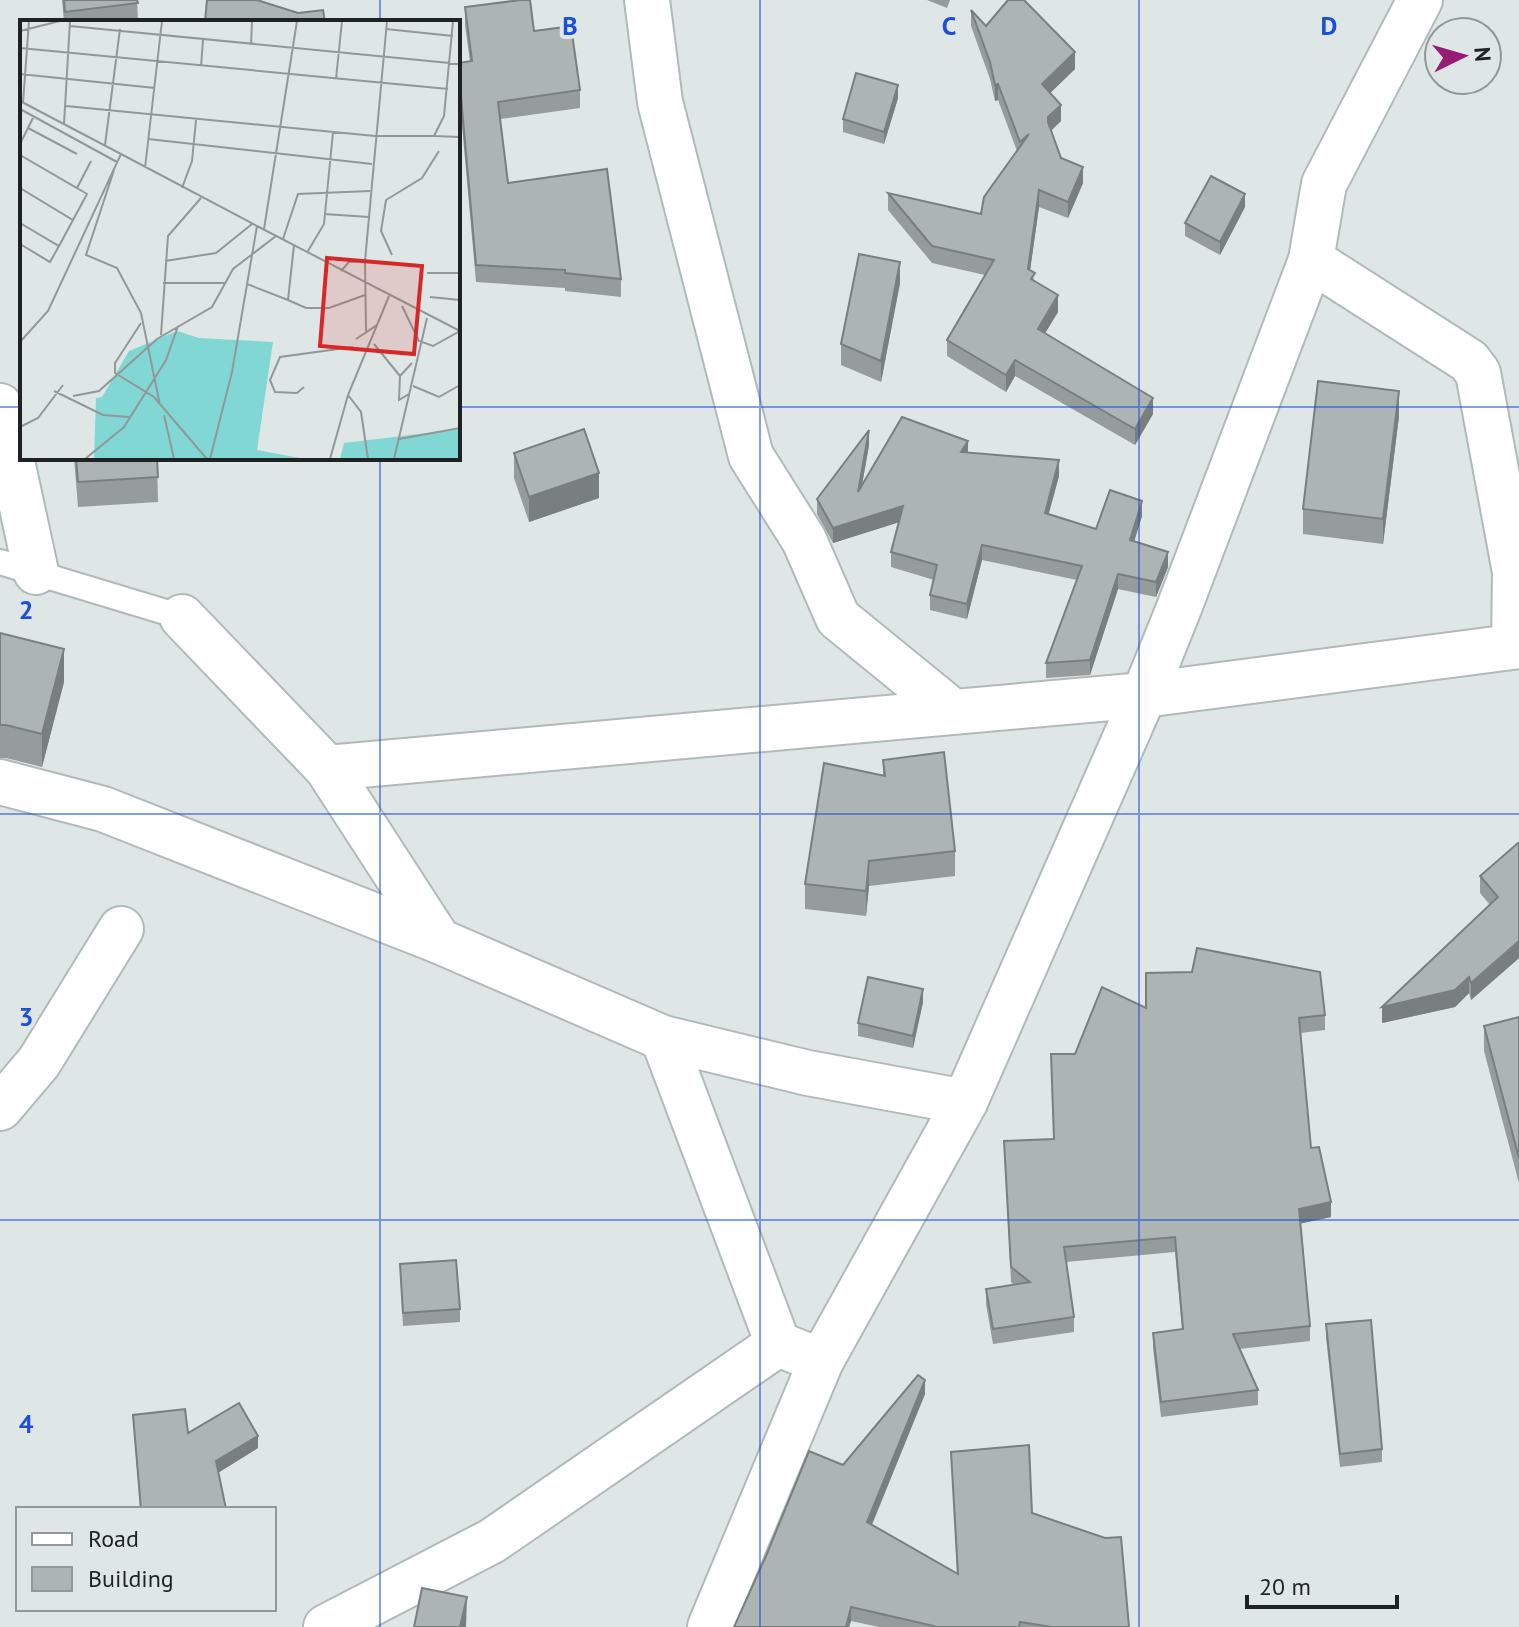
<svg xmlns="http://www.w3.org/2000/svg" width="1519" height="1627" font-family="'PT Sans',sans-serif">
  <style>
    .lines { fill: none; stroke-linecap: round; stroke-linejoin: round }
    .lane-casing { stroke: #b1b9b9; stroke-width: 28 }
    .street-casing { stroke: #b1b9b9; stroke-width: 48 }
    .lane { stroke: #fff; stroke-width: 24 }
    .street { stroke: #fff; stroke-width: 44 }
    .wall { fill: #959c9b }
    .shaded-wall { fill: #797f7e }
    .building { fill: #adb5b4; stroke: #797f7e; stroke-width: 2 }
    .grid { fill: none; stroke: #1d4ed8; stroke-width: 2; stroke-opacity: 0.55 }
    .inset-road { fill: none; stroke: #929898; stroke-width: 2 }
    .view { fill: #d62828; fill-opacity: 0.15; stroke: #d62828; stroke-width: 4 }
    .inset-edge { fill: none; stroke: #1f2222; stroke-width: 4 }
    .grid-label { font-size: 26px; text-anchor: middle; font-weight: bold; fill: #1d4ed8; stroke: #dfe7e6; stroke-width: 8; stroke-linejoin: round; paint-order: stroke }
  </style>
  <rect width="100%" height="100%" fill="#dfe7e6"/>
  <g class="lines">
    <defs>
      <polyline id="lane" points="0,562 182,617"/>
      <g id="street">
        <polyline points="647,0 660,102 751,456 804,540 838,618 952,711"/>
        <polyline points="1311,260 1469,361 1478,373 1515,572 1514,646"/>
        <polyline points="0,406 36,572"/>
        <polyline points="182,617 327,768 439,941 663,1038 808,1073 965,1102"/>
        <polyline points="327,768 1144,695 1519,646"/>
        <polyline points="0,782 103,809 439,941"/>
        <polyline points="663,1038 778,1344"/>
        <polyline points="0,1108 39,1062 121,929"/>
        <polyline points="326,1627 492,1541 778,1344 821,1361"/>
        <polyline points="710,1627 821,1361 965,1102 1144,695 1179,608 1311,260 1324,184 1420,0"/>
      </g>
    </defs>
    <use href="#lane" class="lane-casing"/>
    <use href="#street" class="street-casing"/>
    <use href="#lane" class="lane"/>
    <use href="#street" class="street"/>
  </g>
  <g class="wall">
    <polygon points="62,0 137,0 138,22 64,22"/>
    <polygon points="927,0 950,0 947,8"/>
    <polygon points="465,7 534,31 580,90 580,108 500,119 508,183 621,279 621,297 565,291 565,288 476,282 458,81 458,63 470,62 465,25"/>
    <polygon points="971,10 986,26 1075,69 1050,93 1061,121 1051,131 1061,158 1083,183 1068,218 1039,207 1030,270 1035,282 1058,312 1045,333 1153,414 1135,445 1015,376 1006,392 947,356 947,340 985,275 932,263 888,210 888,193 981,214 1017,151 998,100 995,101 990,79 971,26"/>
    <polygon points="898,98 884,144 843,132 843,119"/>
    <polygon points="1245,207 1220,255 1185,236 1185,223"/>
    <polygon points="900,283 881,382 841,365 841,344"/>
    <polygon points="1399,416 1383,544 1303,534 1303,509"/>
    <polygon points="869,445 862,485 968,453 1059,476 1048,514 1096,529 1142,516 1134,541 1168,567 1156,597 1118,589 1090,675 1046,678 1046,663 1077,580 982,560 967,619 930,610 930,595 934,580 891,567 891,552 899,522 833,543 817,514 817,499"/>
    <polygon points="514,453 599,498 529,522 514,478"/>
    <polygon points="74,458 157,458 158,502 78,507"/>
    <polygon points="0,633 64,682 42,767 6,758 0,758"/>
    <polygon points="883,760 955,851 955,876 869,886 866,916 805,909 805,884 883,776"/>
    <polygon points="1519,844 1519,958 1471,1000 1469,993 1455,1007 1382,1023 1490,905 1480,893 1480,876"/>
    <polygon points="923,1002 913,1048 858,1036 858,1023"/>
    <polygon points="1146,1008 1325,1015 1325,1030 1301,1033 1311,1148 1331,1217 1301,1223 1310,1326 1310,1341 1239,1349 1258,1390 1258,1405 1161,1417 1153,1348 1153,1333 1182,1329 1175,1252 1066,1262 1074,1317 1074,1332 993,1344 986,1304 986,1289 1014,1285 1011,1282 1004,1141 1054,1139 1075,1054"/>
    <polygon points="1519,1017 1519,1183 1484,1051 1484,1026"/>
    <polygon points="400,1264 460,1309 460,1322 403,1326"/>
    <polygon points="1326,1324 1382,1449 1382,1462 1340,1467 1326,1337"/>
    <polygon points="925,1394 872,1525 957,1574 951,1452 1032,1513 1129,1627 879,1627 851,1621 849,1627 734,1627 843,1465"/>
    <polygon points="133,1415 188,1433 258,1448 218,1473 226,1509 140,1509"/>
  </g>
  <g class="shaded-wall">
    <polygon points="1075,52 1075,69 1042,101 1042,84"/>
    <polygon points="998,84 998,100 995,101 995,85"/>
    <polygon points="898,85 898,98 884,144 884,132"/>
    <polygon points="1061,105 1061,121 1048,133 1048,117"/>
    <polygon points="1083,167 1083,183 1068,218 1068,202"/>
    <polygon points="1039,190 1039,207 1028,285 1028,269"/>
    <polygon points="1245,194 1245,207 1220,255 1220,242"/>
    <polygon points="900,262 900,283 881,382 881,361"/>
    <polygon points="1058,295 1058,312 1038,345 1038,329"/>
    <polygon points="1015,360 1015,376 1006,392 1006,375"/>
    <polygon points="1399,391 1399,416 1383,544 1383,519"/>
    <polygon points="1153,398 1153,414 1135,445 1135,429"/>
    <polygon points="869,430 869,445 858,508 858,492"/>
    <polygon points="968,441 968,456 961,452"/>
    <polygon points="1059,460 1059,476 1045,528 1045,513"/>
    <polygon points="599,473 599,498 529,522 529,497"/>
    <polygon points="1142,501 1142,516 1130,555 1130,540"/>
    <polygon points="903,506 903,521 833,543 833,528"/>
    <polygon points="982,545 982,560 967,619 967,604"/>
    <polygon points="1168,552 1168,567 1156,597 1156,582"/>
    <polygon points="1118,574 1118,589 1090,675 1090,660"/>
    <polygon points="64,649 64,682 42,767 42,734"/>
    <polygon points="869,861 869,886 866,916 866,891"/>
    <polygon points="1519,941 1519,958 1471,1000 1471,983"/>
    <polygon points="1469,977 1469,993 1455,1007 1382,1023 1382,1007"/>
    <polygon points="923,989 923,1002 913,1048 913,1036"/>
    <polygon points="1331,1202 1331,1217 1299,1224 1299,1209"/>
    <polygon points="925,1380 925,1394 867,1536 867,1522"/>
    <polygon points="258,1436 258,1448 216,1474 216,1461"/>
    <polygon points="467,1597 466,1627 460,1627"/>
    <polygon points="851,1607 851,1621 849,1627 846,1627"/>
  </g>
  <g class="building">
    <polygon points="64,0 137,0 138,3 65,12"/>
    <polygon points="207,0 257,0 298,13 323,10 325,22 205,22"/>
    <polygon points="521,0 530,0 534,31 571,26 580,90 498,102 508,183 607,169 621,279 565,273 565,270 476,265 458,63 472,61 465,7"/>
    <polygon points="1008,0 1024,0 1075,52 1042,84 1061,105 1048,117 1048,122 1061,158 1083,167 1068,202 1039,190 1028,269 1035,273 1031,279 1058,295 1038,329 1153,398 1135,429 1015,360 1006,375 947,340 994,260 932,246 888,193 981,214 984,197 1029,134 1020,142 998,84 995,85 990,62 971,10 986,26"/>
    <polygon points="856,73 898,85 884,132 843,119"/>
    <polygon points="1211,176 1245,194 1220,242 1185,223"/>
    <polygon points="859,254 900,262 881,361 841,344"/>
    <polygon points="1318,381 1399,391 1383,519 1303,509"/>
    <polygon points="902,417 968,441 961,452 1059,460 1045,513 1096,529 1110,490 1142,501 1130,540 1168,552 1156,582 1118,574 1090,660 1046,663 1082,566 982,545 967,604 930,595 937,565 891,552 903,506 833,528 817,499 869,430 858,492"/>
    <polygon points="584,429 599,473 529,497 514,453"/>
    <polygon points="76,458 157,458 158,477 78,482"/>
    <polygon points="0,633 64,649 42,734 6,725 0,725"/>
    <polygon points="944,752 955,851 869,861 866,891 805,884 824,763 885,776 883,760"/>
    <polygon points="1518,843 1519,844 1519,941 1471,983 1469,977 1455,990 1382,1007 1498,897 1480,876"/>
    <polygon points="1197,948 1320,972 1325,1015 1299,1018 1311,1148 1319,1147 1331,1202 1299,1209 1310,1326 1233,1334 1258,1390 1161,1402 1153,1333 1183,1329 1175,1237 1064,1247 1074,1317 993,1329 986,1289 1030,1282 1011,1267 1004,1141 1054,1139 1051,1054 1075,1054 1102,987 1146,1008 1146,973 1192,972"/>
    <polygon points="868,977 923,989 913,1036 858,1023"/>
    <polygon points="1519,1017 1519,1158 1484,1026"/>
    <polygon points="456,1260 460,1309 403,1313 400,1264"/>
    <polygon points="1371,1320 1382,1449 1340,1454 1326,1324"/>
    <polygon points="918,1375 925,1380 867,1522 958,1574 951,1452 1029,1445 1032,1513 1105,1538 1121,1537 1129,1627 1052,1627 1020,1622 1019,1627 933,1627 934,1626 851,1607 846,1627 734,1627 766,1556 809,1451 843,1465"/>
    <polygon points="239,1403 258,1436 216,1461 226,1509 141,1509 133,1415 185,1409 188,1433"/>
    <polygon points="422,1588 467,1597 460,1627 414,1627"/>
  </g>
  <path class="grid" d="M380 0V22M760 0V1627M1139 0V1627M0 407H22M458 407H1519M380 458V1627M0 814H1519M0 1220H1519"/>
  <g transform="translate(20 20)">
    <rect width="440" height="440" fill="#dfe7e6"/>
    <path d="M157 311 179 318 253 322 237 430 285 439H74L76 378 82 377 109 331ZM440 409V439H320L324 423Z" fill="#80d7d3"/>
    <path class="inset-road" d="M50 6 440 44M366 9 433 16M0 11 40 1M231 25 232 1M0 28 428 69M181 47 183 20M0 54 135 68M316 59 322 1M0 81 101 134 28 291 0 322M3 83 9 1M46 86 355 116H414L424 96 433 1M0 89 97 142M44 104 50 1M8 108 57 134M415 116 440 117M128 119 352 144M0 124 14 96M85 125 100 9M101 134 237 206 212 352 190 439M0 135 57 168 71 141M125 148 142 1M94 150 66 235 97 248 121 293 140 385M0 168 53 200 67 174 57 168M162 168 172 141 176 100M304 194 349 197M0 203 39 226 53 200M237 206 440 311M244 209 277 1M263 219 278 174 350 171M0 224 30 242 39 226M288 231 304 204 313 112M372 235 361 211 366 180 402 158 419 131M145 241 196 233 232 204M321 251 329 242 345 241M407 253H440M143 263H205M227 264 268 280 274 225M410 277 440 280M268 280 286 288H309L345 275M382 286 399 321 413 326 440 311M121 303 95 343V353L134 377 187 439M346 311 345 241 367 1M141 315 148 216 181 178M336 319 357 305 369 276M354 324 380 356M393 366 419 377 440 365M284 367 277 373 255 372 250 360 260 337 333 327M34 371 83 395 109 397M389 374 379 380 380 356 392 343M328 375 341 392 348 439M53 376 79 371 137 319 192 287 213 249 256 216M144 395 154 439M0 407 18 398 43 365M379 419 440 408M65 439 104 407 146 340 158 306M310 439 328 375 357 305M374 439 407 298"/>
    <path class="view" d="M307 238 402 246 394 334 300 326Z"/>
    <rect width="440" height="440" class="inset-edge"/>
  </g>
  <g class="grid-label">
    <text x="570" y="35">B</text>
    <text x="949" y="35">C</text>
    <text x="1329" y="35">D</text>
    <text x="26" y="619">2</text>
    <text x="26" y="1026">3</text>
    <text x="26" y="1433">4</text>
  </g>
  <rect x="16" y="1507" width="260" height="104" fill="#dfe7e6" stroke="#929898" stroke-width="2"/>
  <rect x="32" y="1533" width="40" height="12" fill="#ffffff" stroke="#929898" stroke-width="2"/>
  <text x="88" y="1547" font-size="24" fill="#1f2222">Road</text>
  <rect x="32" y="1567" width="40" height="24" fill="#adb5b4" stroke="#929898" stroke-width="2"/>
  <text x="88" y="1587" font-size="24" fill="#1f2222">Building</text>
  <g transform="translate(1463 56) rotate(85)"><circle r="38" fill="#dfe7e6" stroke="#929898" stroke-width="2"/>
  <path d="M0-6L14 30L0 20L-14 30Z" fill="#971c76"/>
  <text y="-12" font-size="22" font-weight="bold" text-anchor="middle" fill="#1f2222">N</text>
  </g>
  <path d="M1247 1595v12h150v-12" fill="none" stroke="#1f2222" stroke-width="4"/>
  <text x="1259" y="1595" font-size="24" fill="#1f2222" stroke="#dfe7e6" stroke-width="6" paint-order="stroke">20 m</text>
</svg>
